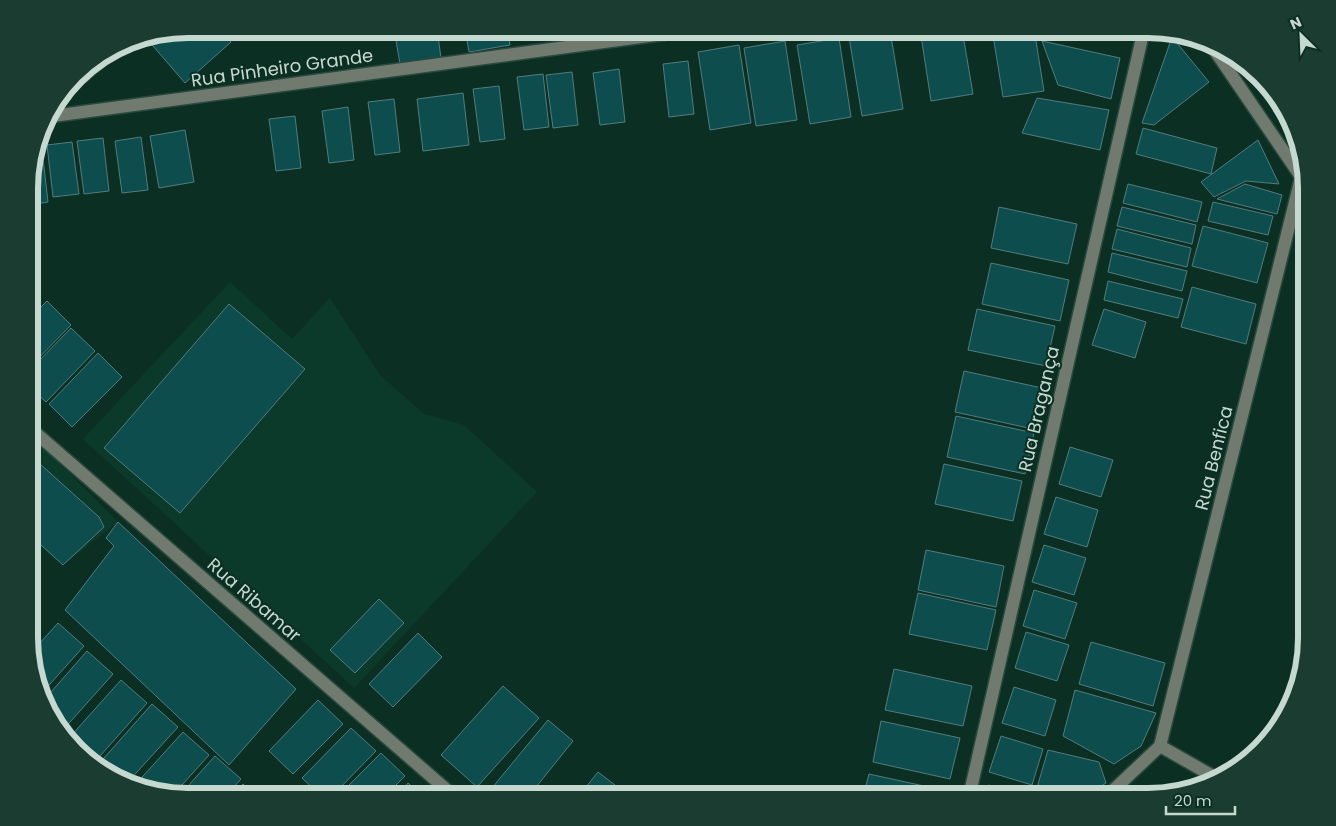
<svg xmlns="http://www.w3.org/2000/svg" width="1336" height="826" font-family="Poppins,sans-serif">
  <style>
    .built { fill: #0b3a2b }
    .building { fill: #0e4d4e; stroke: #527c7d }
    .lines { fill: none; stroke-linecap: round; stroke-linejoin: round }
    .minor-casing { stroke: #2a4a3f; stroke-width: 15 }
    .minor { stroke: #717a6e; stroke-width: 12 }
    .labels { text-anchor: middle; stroke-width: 4; stroke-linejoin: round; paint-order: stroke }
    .street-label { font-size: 18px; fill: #c6d9d0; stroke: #0c2f23 }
    .rim { fill: none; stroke: #c6d9d0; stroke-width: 6 }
  </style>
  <rect width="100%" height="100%" fill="#0c2f23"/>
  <g class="built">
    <polygon points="230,282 292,339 330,298 380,375 424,414 464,425 537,492 354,688 83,439"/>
    <polygon points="30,434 118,522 63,565 30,537"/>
  </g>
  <g class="building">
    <polygon points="188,29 219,29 231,42 185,83 147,39 150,36"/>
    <polygon points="247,29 267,29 256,39"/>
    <polygon points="394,29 437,29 441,58 400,64"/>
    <polygon points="465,29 507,29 510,45 469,52"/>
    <polygon points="920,29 962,29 973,94 931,101"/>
    <polygon points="992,29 1034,29 1044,91 1003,97"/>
    <polygon points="890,30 903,109 862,116 849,37"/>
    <polygon points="1172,37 1209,82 1154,125 1142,123"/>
    <polygon points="839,38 851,117 810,124 797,45"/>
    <polygon points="785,41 797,120 756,126 744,48"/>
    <polygon points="1042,41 1120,58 1111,99 1058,85"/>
    <polygon points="739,45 751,123 710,130 698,52"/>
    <polygon points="688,61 694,114 669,117 663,64"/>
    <polygon points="1245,64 1280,101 1272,107"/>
    <polygon points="619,69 625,122 600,125 593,73"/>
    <polygon points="572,72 578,125 553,128 546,75"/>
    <polygon points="543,74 549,127 524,130 517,77"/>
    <polygon points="499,86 505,139 480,142 473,89"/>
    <polygon points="463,93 469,145 423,151 417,99"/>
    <polygon points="1037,98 1109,110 1100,150 1022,133"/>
    <polygon points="394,99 400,152 375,155 368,102"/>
    <polygon points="1282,104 1286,108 1295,137 1273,111"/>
    <polygon points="348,107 354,160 329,163 322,111"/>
    <polygon points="295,116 301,168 276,171 269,119"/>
    <polygon points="1143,128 1217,148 1211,174 1136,154"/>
    <polygon points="185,130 194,182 159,188 150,136"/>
    <polygon points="141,137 148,190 122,193 115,141"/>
    <polygon points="103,138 109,191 84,194 77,141"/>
    <polygon points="1258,140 1279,184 1246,181 1214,197 1201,182"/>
    <polygon points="72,142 79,194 53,197 47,145"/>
    <polygon points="35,150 42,150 48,202 30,205 30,167"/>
    <polygon points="1128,184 1202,202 1197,222 1123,203"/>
    <polygon points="1245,184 1282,195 1277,214 1217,199"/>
    <polygon points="1213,202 1273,216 1268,235 1208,221"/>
    <polygon points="999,207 1077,224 1068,264 991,248"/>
    <polygon points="1122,207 1196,225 1192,244 1117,226"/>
    <polygon points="1203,226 1268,243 1257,283 1192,266"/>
    <polygon points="1117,229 1191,248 1187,267 1112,249"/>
    <polygon points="1112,253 1187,271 1182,291 1108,272"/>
    <polygon points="991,263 1069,280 1060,321 982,304"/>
    <polygon points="1108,281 1183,299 1178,318 1104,300"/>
    <polygon points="1192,287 1256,304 1246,344 1181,327"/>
    <polygon points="30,293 40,303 30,314"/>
    <polygon points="47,301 71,325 30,367 30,318"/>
    <polygon points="229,304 305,369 180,513 104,448"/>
    <polygon points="977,309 1055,326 1046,366 968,350"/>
    <polygon points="1104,309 1146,322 1135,358 1092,345"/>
    <polygon points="71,328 95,351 46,402 30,387 30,370"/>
    <polygon points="98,353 122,377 72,427 49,404"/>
    <polygon points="964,371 1042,388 1033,429 955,412"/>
    <polygon points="956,416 1034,433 1025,474 947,457"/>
    <polygon points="1070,447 1113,460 1101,497 1059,484"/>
    <polygon points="30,455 99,517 104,527 63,565 30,535"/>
    <polygon points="944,464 1022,481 1013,521 935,504"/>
    <polygon points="1056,497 1098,510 1087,547 1044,534"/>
    <polygon points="118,522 296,689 229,765 65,610 114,546 106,538"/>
    <polygon points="1044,545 1086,558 1074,595 1032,582"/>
    <polygon points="926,550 1004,566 996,607 918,590"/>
    <polygon points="1034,590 1077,603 1065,639 1023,626"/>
    <polygon points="918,593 996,610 987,650 909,634"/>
    <polygon points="379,599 404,623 355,673 330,650"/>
    <polygon points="58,623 84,646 42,693 30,659 30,654"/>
    <polygon points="1026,632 1069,645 1057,681 1015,668"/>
    <polygon points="418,633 442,657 393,707 369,684"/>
    <polygon points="1091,642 1165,663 1153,706 1079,684"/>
    <polygon points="87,651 113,674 62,731 50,718 44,700"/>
    <polygon points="894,669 972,686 963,726 885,710"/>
    <polygon points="121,680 147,703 93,764 69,738"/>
    <polygon points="503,686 539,718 477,787 441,755"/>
    <polygon points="1014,687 1056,700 1045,736 1002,723"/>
    <polygon points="1075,690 1156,713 1141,746 1114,764 1063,736"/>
    <polygon points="318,700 343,724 293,774 269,751"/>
    <polygon points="152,704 178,727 127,783 100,771 96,767"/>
    <polygon points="548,720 573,741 528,797 491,797 487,794"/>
    <polygon points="881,721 960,738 950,779 873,762"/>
    <polygon points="351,728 376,751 331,797 322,797 302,778"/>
    <polygon points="183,732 209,755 173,795 146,792 134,786"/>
    <polygon points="1001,736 1043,749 1032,785 989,772"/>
    <polygon points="1048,750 1099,762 1106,783 1084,797 1039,797 1036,791"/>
    <polygon points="381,753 405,776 384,797 337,797"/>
    <polygon points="215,756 241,779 225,797 179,796"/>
    <polygon points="598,772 624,792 620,797 578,797"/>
    <polygon points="869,774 947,791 945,797 863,797"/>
    <polygon points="408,783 424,797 396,797"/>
    <polygon points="243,784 258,797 231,797"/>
    <polygon points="988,785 1037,797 985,797"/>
    <polygon points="1144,788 1152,797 1133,797"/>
  </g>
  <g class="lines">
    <defs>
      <g id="minor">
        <polyline points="1209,42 1306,184"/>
        <polyline points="67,89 121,44"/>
        <polyline points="45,117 701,29"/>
        <polyline points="30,428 455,797"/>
        <polyline points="1160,746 1301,178 1306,176"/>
        <polyline points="1160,746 1218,779"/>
        <polyline points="969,797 1144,29"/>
        <polyline points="1106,797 1160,746"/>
      </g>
    </defs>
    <use href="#minor" class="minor-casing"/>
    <use href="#minor" class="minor"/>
  </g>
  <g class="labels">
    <g class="street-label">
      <text transform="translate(282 68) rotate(-8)" y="6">Rua Pinheiro Grande</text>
      <text transform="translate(1039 409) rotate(-77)" y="6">Rua Bragança</text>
      <text transform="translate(1214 458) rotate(-76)" y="6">Rua Benfica</text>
      <text transform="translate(254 600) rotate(41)" y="6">Rua Ribamar</text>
    </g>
  </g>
  <path d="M0 0H1336V826H0ZM188 38H1148A150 150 0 0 1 1298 188V638A150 150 0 0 1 1148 788H188A150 150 0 0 1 38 638V188A150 150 0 0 1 188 38Z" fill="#1b3d31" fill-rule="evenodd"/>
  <path class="rim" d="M188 38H1148A150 150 0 0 1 1298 188V638A150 150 0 0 1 1148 788H188A150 150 0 0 1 38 638V188A150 150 0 0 1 188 38Z"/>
  <g transform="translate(1301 35) rotate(336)" stroke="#0c2f23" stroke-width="4" paint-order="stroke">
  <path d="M0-4L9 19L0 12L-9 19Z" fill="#c6d9d0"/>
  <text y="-8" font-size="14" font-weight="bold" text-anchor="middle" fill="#c6d9d0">N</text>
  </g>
  <path d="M1166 806v8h69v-8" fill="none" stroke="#c6d9d0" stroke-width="2.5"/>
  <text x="1174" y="806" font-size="15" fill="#c6d9d0" stroke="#0c2f23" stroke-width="4" paint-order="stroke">20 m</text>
</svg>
